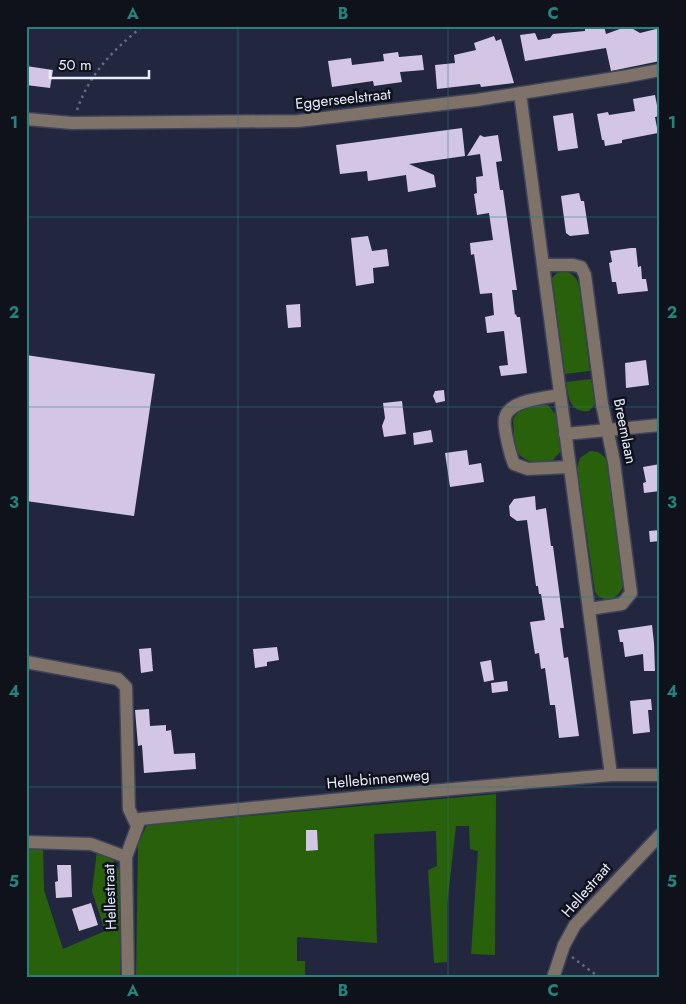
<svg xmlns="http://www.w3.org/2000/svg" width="686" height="1004" font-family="Jost,sans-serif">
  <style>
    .green { fill: #28600c }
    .building { fill: #d3c6e4 }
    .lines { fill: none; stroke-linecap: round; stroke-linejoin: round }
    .minor-casing { stroke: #3e435a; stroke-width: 15 }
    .path { stroke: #666b80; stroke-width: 2.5; stroke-dasharray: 2.5 4; stroke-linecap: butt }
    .minor { stroke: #7e7269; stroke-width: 12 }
    .grid { fill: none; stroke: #25827c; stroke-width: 1; stroke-opacity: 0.55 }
    .labels { text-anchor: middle; stroke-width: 5; stroke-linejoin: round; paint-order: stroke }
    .street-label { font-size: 15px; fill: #e9edfd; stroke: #0f111b }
    .neatline { fill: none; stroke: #25827c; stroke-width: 2 }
    .grid-label { font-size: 16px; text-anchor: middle; font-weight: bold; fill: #25827c }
  </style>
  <rect width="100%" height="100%" fill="#22273f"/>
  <g class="green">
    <path d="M565 271C573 274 576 277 579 285L590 371 565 374 552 278 557 273Z"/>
    <path d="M591 379 596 403 589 411C570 413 568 397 566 382Z"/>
    <path d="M534 405H548L557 416 561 451 552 461C534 464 529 464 515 451L513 419 520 409Z"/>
    <path d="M590 451C600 451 604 455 609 464L624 582C622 598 604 606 595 592L577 468 580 458Z"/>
    <polygon points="496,794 495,955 471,954 478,851 470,849 469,826 456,826 447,905 447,962 434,963 428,870 437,866 436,831 374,834 377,943 297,937 297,961 305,961 305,975 268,978 136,978 138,844 147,825"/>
    <polygon points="26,846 43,846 44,890 63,949 105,931 92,891 97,851 112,858 120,872 120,978 26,978"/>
  </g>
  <g class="building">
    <polygon points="585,26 604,26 606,34 628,26 640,33 660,28 660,61 611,71 606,48 525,61 520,35 535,33 538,40 550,38 553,34 585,31"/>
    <polygon points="494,36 496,41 501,39 514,83 481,87 480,84 437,89 435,65 455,63 454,55 476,50 474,43"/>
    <polygon points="398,52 399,57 422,55 424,70 400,72 402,82 374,86 373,81 332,87 328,61 351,58 352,65 384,61 383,54"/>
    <polygon points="26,66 53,70 50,88 26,85"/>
    <polygon points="655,95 659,116 655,117 658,133 622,140 622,143 605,146 604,140 602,140 597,114 608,112 609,115 635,111 633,99"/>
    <polygon points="573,113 578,148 558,151 553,116"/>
    <polygon points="462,128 465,156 409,164 434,175 436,187 408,192 406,175 368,181 367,171 340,174 336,145"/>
    <polygon points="480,135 484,137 498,135 502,161 496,162 500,190 503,190 517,290 512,290 515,315 516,314 517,317 520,317 527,373 501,376 499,366 508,365 504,331 487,333 485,317 494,315 492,293 480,294 474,254 471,255 470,243 493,240 489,213 477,215 474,194 477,193 476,177 483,176 480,154 467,156"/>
    <polygon points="579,193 581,201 584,201 589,234 570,236 566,233 561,196"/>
    <polygon points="368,236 372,251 387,249 389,266 373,268 374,283 356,286 351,238"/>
    <polygon points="631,248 636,248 638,267 641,266 642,279 646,279 648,291 618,294 616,282 612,282 609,263 612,262 610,251"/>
    <polygon points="300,304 301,327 288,328 286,305"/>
    <polygon points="26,355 155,374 134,516 26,501"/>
    <polygon points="646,360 649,385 626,388 625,363"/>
    <polygon points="444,390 445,401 436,403 433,396 435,391"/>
    <polygon points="402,401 406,434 384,437 382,426 385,418 383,403"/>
    <polygon points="431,430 433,442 414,445 413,433"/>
    <polygon points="467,450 469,465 481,463 484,482 450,487 445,453"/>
    <polygon points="660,464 660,491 644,493 643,483 646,482 643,467"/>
    <polygon points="535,496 536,510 546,508 551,546 553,546 564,628 560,628 564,658 568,657 579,736 559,738 555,705 550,705 545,668 541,669 539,653 535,654 530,622 545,620 541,594 539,594 538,586 536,586 527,520 517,521 510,516 509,506 514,499"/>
    <polygon points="660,530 660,541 650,542 649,531"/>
    <polygon points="652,625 654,643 655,671 644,671 643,654 625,657 623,642 620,642 618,630"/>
    <polygon points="277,647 279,660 267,662 267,666 255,668 253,649"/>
    <polygon points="151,648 153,671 141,673 139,649"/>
    <polygon points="491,660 494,680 484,682 480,662"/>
    <polygon points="507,681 508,691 492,693 491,683"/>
    <polygon points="651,699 652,710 648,710 650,732 633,734 630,701"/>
    <polygon points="149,709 150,726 166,725 166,731 171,730 174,754 195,753 196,769 144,773 142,745 138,746 135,710"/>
    <polygon points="306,830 317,830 318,850 306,851"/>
    <polygon points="57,865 71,865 72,897 56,898 55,882 58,881"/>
    <polygon points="91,903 98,925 79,931 72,909"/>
  </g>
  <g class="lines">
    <defs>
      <g id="minor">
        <polyline points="520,93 611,775"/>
        <polyline points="26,119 72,123 298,121 477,100 628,76 660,70"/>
        <polyline points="544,265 573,265 581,267 585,275 602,404 614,462 631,593 622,604 589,609"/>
        <path d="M559 395C545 398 512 400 506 415 503 421 505 428 506 434 508 445 510 454 514 464L528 469 569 467"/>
        <polyline points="565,434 660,425"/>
        <polyline points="26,662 118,679 126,687 129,809 137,826"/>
        <polyline points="26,842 91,844 126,857"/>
        <polyline points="128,978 126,857 140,819 373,796 611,775 660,775"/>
        <polyline points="553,978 564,945 575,925 660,835"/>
      </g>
    </defs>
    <use href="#minor" class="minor-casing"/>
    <g class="path">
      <path d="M77 110C90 73 113 50 143 26"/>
      <polyline points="572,957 600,978"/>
    </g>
    <use href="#minor" class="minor"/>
  </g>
  <path class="grid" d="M238 26V978M448 26V978M26 217H660M26 407H660M26 597H660M26 787H660"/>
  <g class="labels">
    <g class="street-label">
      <text transform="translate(343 99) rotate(-6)" y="5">Eggerseelstraat</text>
      <text transform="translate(625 431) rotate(79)" y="5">Breemlaan</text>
      <text transform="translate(378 779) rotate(-5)" y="5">Hellebinnenweg</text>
      <text transform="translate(586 890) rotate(-49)" y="5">Hellestraat</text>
      <text transform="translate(110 897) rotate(-92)" y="5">Hellestraat</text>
    </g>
  </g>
  <rect width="686" height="1004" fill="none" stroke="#0f111b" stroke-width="55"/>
  <path d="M50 70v8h99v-8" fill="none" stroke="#e9edfd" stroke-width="2.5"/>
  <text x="58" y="70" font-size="15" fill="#e9edfd" stroke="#0f111b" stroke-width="4" paint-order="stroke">50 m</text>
  <rect x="28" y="28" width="630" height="948" class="neatline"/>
  <g class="grid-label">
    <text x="133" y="19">A</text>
    <text x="343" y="19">B</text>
    <text x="553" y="19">C</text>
    <text x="14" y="128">1</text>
    <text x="672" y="128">1</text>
    <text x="14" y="318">2</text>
    <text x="672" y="318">2</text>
    <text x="14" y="508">3</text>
    <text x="672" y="508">3</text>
    <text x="14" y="697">4</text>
    <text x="672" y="697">4</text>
    <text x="14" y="887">5</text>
    <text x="672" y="887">5</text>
    <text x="133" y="996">A</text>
    <text x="343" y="996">B</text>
    <text x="553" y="996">C</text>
  </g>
</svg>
